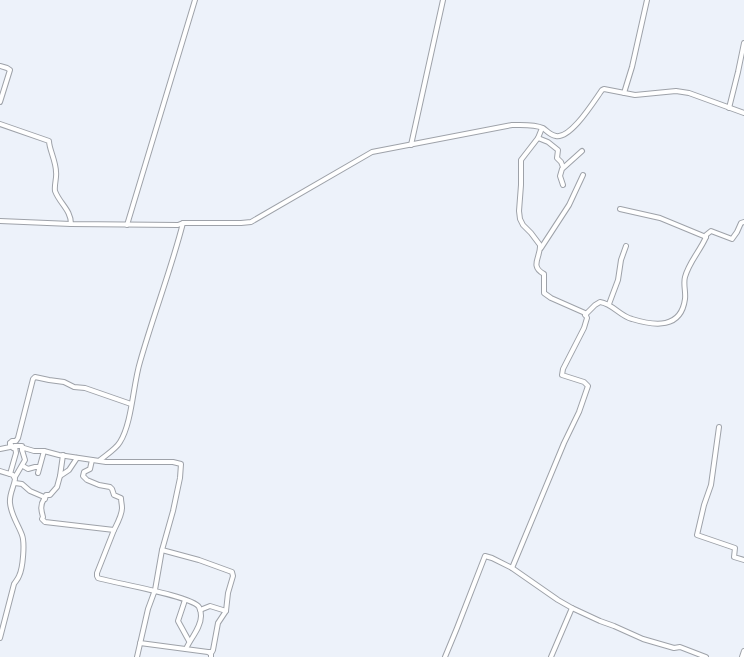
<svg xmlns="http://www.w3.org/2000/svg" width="744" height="657" font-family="Arial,sans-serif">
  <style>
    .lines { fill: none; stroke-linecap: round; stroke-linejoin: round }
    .minor-casing { stroke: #9ea2a9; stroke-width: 6 }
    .minor { stroke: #fff; stroke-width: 4 }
  </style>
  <rect width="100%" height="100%" fill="#edf2fa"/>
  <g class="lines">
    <defs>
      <g id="minor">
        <polyline points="0,66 7,68 10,70 0,102"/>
        <polyline points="624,93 632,67 647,0"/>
        <polyline points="729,108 738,72 744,43"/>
        <path d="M0 124 49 141C49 149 56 161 56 172 57 177 54 185 55 191 60 204 71 210 71 224"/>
        <path d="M542 128 538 138 521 160V185L519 211 520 219 523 225 531 233 540 245C541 257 529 266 544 274V293L551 298 585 313 587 318 584 328 563 369 562 375 584 382 588 386 579 412 564 443 512 568 558 600 572 608 551 657"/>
        <polyline points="538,138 548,142 558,150 557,158 561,162 563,167"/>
        <polyline points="411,145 443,0"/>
        <polyline points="563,185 560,176 562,169 582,151"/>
        <polyline points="620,209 660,218 706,237 706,235 711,231 732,239 737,232 741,223 744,222"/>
        <path d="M0 221 71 224 178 225 183 223H241L251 222 372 152 512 125C522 125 534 124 543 128 547 131 550 135 556 136 571 139 594 101 602 90L604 89 635 95 676 91 689 93 744 113"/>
        <polyline points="127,225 195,0"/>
        <polyline points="541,248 569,205 583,175"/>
        <polyline points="609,304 618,280 621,260 626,246"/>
        <path d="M585 315 595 305 600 302C613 304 620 316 632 319 655 326 681 329 685 299 686 292 683 284 685 277 689 262 700 251 706 237"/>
        <polyline points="719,427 711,485 704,505 697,535 735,548 734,557 744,560"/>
        <polyline points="10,443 12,441 16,441 18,438 33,379 35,377 49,380 64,382 74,387 85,388 131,404"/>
        <polyline points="15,446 22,446 22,450 24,448 34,451 44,451 59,455 106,462 173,462 181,464 180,478 173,511 162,550 155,590 148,609 137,657"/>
        <polyline points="0,449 10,447 10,443 13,448 15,449 15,446 16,453 10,474"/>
        <path d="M92 460 90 469 84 472 83 476 87 480 99 485 110 487 112 489 114 495 121 498C121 502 122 504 122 508 122 515 117 524 114 530"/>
        <path d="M100 460C106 455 116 449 120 442 132 423 133 385 140 362 153 316 171 270 183 223"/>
        <polyline points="23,466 28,469 35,467 39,467"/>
        <path d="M0 471 13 475 15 479C14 487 9 494 10 503 11 515 18 524 22 535 25 543 23 568 19 576 18 579 16 581 14 584L0 638"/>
        <polyline points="38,473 44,451"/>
        <polyline points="60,476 63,455"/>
        <polyline points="15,477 25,460 22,450"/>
        <path d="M15 483 22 484 30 491 44 497V499C40 505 41 510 43 517L42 519 45 522 114 530 97 573V576L98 578C114 583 192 596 199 607 200 609 201 614 201 616 201 628 190 639 186 649"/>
        <polyline points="45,499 46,495 50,495 57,487 60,476 69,470 77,458"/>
        <polyline points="162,550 199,560 232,572 233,576 228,593 226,611"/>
        <polyline points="185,600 178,621 189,641"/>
        <polyline points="572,608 600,621 614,626 643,639 674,648 680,647 706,657"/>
        <polyline points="200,610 210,606 226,611 218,623 213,650 212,652 209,652"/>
        <polyline points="140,643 208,652 211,654 211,657"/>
        <polyline points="445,657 457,628 485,556 492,558 512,568"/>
        <polyline points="742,657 744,651"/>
      </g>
    </defs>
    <use href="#minor" class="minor-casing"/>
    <use href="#minor" class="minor"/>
  </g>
</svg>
